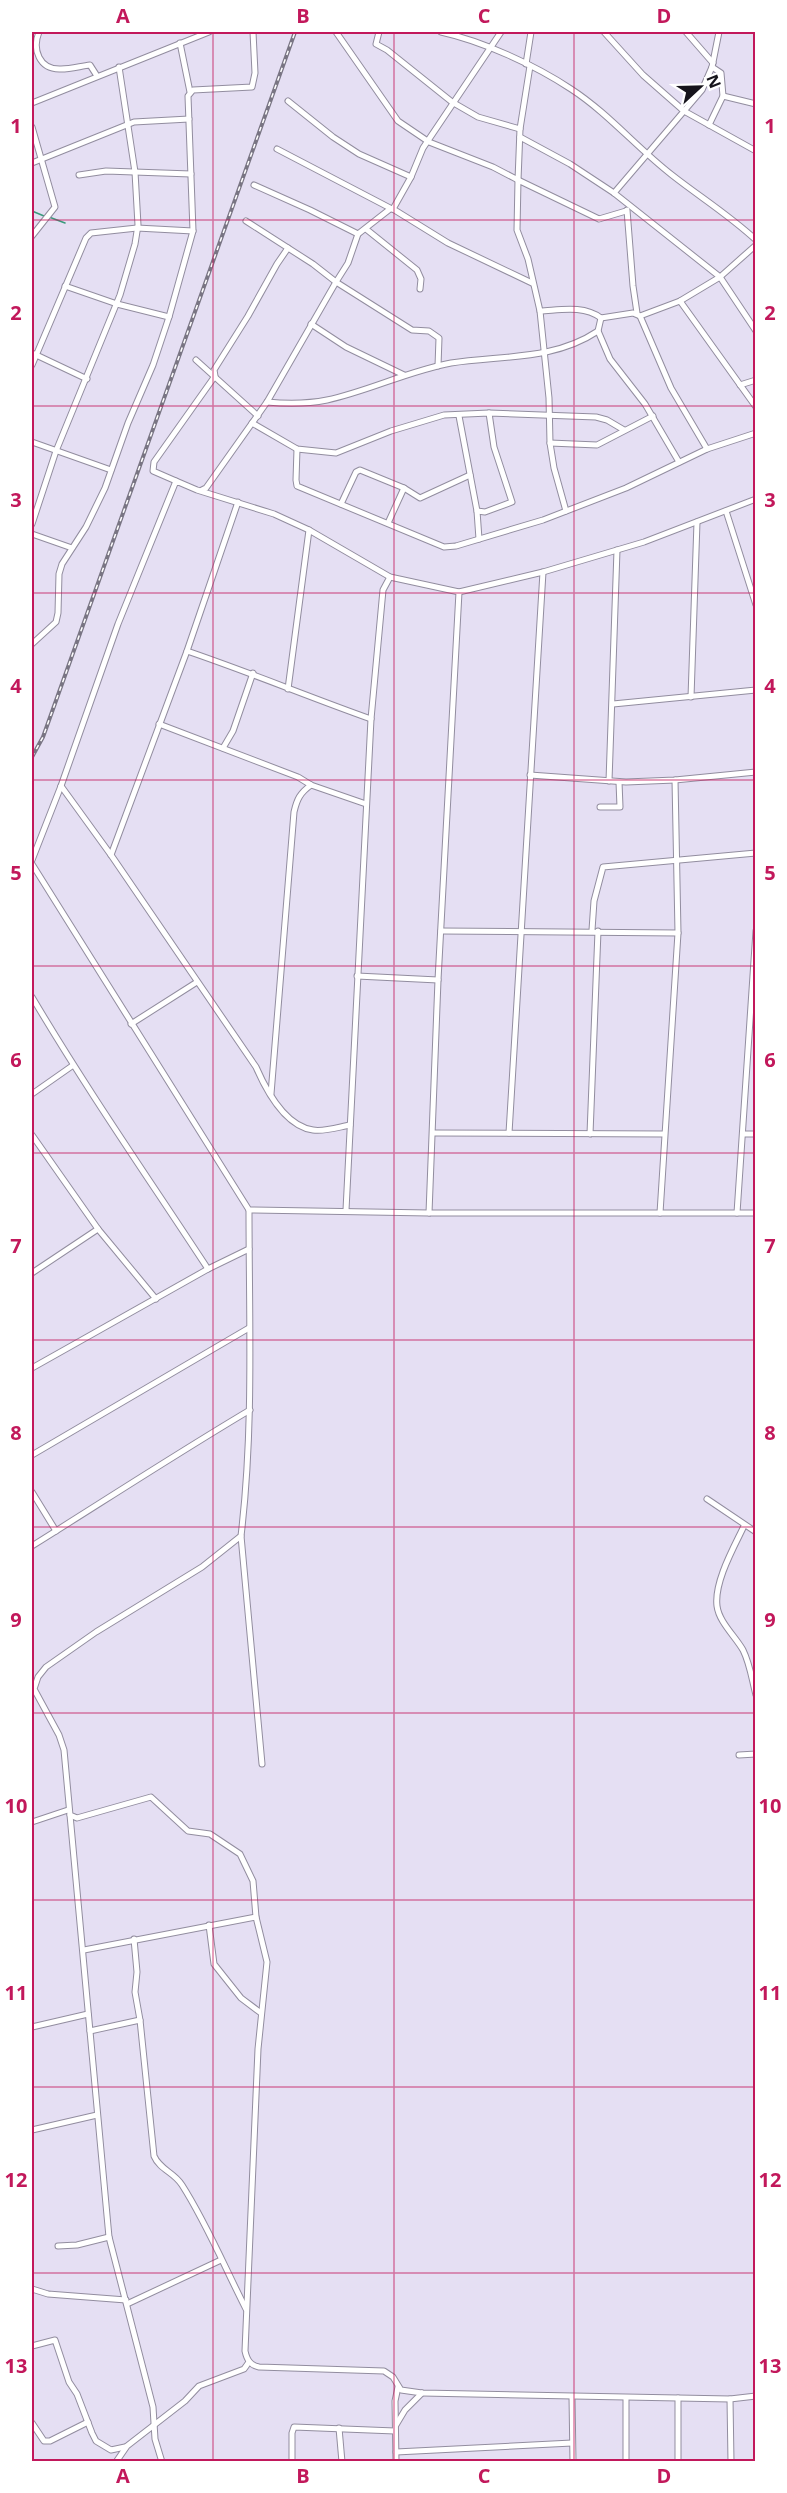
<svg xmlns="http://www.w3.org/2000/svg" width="787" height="2493" font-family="'Open Sans',sans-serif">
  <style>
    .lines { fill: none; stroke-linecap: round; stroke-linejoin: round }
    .stream { stroke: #399a7b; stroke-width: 1.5 }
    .street-casing { stroke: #928d9f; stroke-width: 7 }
    .street { stroke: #fff; stroke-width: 5 }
    .rail-casing { stroke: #797583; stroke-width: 4 }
    .rail { stroke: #fff; stroke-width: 1.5; stroke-dasharray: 4.5; stroke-linecap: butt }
    .grid { fill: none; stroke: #c2185b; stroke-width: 1.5; stroke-opacity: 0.55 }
    .neatline { fill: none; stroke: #c2185b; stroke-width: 2 }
    .grid-label { font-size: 20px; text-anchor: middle; font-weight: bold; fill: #c2185b }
  </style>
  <rect width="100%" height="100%" fill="#e5dff3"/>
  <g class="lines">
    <g class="stream">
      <polyline points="32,211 44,216"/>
      <polyline points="49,217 65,223"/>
      <polyline points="32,591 32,592"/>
    </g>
    <defs>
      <g id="street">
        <path d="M39 32C32 49 39 70 61 69 71 69 81 66 90 65L97 76"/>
        <polyline points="336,32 398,121 429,142 493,167 518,180 520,129 530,66"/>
        <polyline points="379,32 376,44 387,50 452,102 478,117 520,129"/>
        <path d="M441 32C482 41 535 65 571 89 608 113 637 148 672 175 700 197 729 215 756 240"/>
        <polyline points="501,32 423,148 411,177 393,209 448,243 532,283"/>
        <polyline points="604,32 643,75 684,111 756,151"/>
        <polyline points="686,32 713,63"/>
        <polyline points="180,43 190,92"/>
        <polyline points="526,64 531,32"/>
        <polyline points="712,67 721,73 723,96"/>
        <polyline points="288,101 333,137 359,154 411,177"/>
        <polyline points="32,103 209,32"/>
        <polyline points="709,125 723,96 756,104"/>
        <polyline points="32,127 55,207 32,236"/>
        <polyline points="520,137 570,164 614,193 720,277 756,331"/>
        <polyline points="277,149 392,209"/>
        <polyline points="32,163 134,122 189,119"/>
        <polyline points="79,175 106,171 191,174"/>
        <polyline points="254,185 310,210 358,234 390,209"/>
        <polyline points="614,193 702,90 712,67 719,32"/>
        <polyline points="627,210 633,286 637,313"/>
        <polyline points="246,221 313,264 336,282 348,263 358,234"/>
        <polyline points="366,229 417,270 421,279 420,289"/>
        <polyline points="65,286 117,304 169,317"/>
        <polyline points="680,301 756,407"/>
        <path d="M540 311C561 310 583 305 601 318L633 313 640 316 680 301 720 277 756 245"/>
        <polyline points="640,316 671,388 707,449"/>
        <polyline points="311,324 346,347 404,375"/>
        <polyline points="598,331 610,359 645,404 679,462"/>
        <polyline points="32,353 87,379"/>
        <polyline points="196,360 258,416"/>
        <polyline points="32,365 86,238 91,233 137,228 193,231"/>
        <polyline points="740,385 756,380"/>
        <path d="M267 402C288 404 307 404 327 400 369 391 408 371 451 363 501 355 553 361 598 331L601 318"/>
        <polyline points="459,416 477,511 479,539"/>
        <polyline points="252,423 297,449 336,453 391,431 444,415 489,413 596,417 607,420 624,430"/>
        <polyline points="32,442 111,470"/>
        <polyline points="550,443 597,445 653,416"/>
        <polyline points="297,449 296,480 297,486 444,547 456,546 543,520 626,488 707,449 756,433"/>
        <polyline points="176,481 153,471 154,462 215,376 214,370 248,316 277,264 288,248"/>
        <polyline points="202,490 206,488 267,402 336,282 412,330 429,331 439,338 438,366"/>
        <polyline points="341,504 356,472 360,470 404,488 420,498 470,475"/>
        <polyline points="477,511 485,512 512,502 494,447 489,413"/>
        <polyline points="566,511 554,468 550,443 549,398 540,311 528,259 517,230 518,180 599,219 626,211"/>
        <polyline points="726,511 756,605"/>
        <polyline points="388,523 404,488"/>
        <polyline points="32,524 56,451 120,295 135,244 138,225 135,172 119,67"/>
        <polyline points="32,534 72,548"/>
        <polyline points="32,644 56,622 58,613 59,574 62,564 86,527 105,488 128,423 153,365 169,317 193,231 188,96 193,90 252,87 255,73 253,32"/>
        <path d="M187 651C249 672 309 697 371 719"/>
        <polyline points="288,689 309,530"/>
        <polyline points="691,697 697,522"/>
        <polyline points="613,704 756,690"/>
        <polyline points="159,724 298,777 311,785 366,804"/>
        <polyline points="223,748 233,731 253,673"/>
        <polyline points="530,775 626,782 675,780 756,772"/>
        <polyline points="609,781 617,550"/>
        <path d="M61 786 111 855 256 1067C266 1090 285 1126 313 1130 324 1132 339 1127 350 1125"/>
        <polyline points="600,807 620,807 619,782"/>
        <polyline points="111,855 187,651 238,502"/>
        <polyline points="32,860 61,786 118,624 176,481 197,490 274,514 309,530 390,577 459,592 543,572 644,542 756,499"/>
        <polyline points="32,864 249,1210 429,1213 756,1213"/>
        <polyline points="592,930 594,901 603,867 756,853"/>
        <polyline points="441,931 678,933"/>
        <polyline points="357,976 438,980"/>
        <path d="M32 997C87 1090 149 1179 208 1269"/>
        <polyline points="131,1024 197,982"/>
        <polyline points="32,1094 72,1066"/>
        <path d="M271 1094 294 812C297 799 300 793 311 785"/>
        <polyline points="434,1133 664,1134"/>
        <polyline points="509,1133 543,572"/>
        <polyline points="590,1134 598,931"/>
        <polyline points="744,1134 756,1134"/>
        <polyline points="32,1135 98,1229 156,1299"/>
        <path d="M249 1210C249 1318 254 1428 241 1536L202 1567 96 1632 46 1667 38 1677 34 1689 59 1735 64 1750 70 1815 77 1818 151 1797 188 1831 210 1834 240 1854 253 1881 256 1917 267 1962 258 2049 245 2351C247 2360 250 2365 259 2367L384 2371 393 2377 401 2390 422 2393 678 2398 730 2399 756 2396"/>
        <polyline points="346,1210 371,719 383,590 390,577"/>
        <polyline points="429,1213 438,980 459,592"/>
        <polyline points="660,1213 678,933 675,780"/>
        <polyline points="737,1213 756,931"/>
        <polyline points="32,1273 98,1229"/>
        <polyline points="32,1368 208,1269 249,1249"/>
        <polyline points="32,1455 249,1328"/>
        <polyline points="32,1492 56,1531"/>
        <polyline points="707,1499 756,1532"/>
        <path d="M744 1526C734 1547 714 1582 717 1606 719 1622 735 1636 743 1650 750 1664 752 1680 756 1695"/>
        <polyline points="241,1536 262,1764"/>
        <path d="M32 1546C104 1501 176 1454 250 1410"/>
        <polyline points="739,1755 756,1754"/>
        <polyline points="70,1815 109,2237 153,2407 155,2439 162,2462"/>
        <polyline points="32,1822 68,1810"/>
        <polyline points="209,1925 214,1964 241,1998 261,2013"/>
        <path d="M134 1939 137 1972 135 1992 140 2020 154 2156C160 2170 174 2172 182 2185 207 2224 225 2268 246 2309"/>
        <polyline points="84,1950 256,1917"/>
        <polyline points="32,2027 88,2014"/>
        <polyline points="90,2031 140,2020"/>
        <polyline points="32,2130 97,2115"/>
        <polyline points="58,2246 77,2245 109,2237"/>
        <polyline points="32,2289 48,2294 126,2300"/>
        <polyline points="127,2304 221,2260"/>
        <polyline points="32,2346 55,2340 69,2382 77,2394 92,2433 96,2441 111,2450 125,2447"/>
        <polyline points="572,2397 573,2462"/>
        <polyline points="730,2399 731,2462"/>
        <polyline points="32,2423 44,2441 50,2441 88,2422"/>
        <polyline points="396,2425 405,2410 422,2393"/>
        <polyline points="339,2428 342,2462"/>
        <polyline points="396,2452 572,2443"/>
        <polyline points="116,2462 127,2446 185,2401 199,2386 244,2369 249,2362"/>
        <polyline points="292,2462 292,2433 294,2427 395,2431"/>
        <polyline points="396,2462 395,2401 398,2387"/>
        <polyline points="626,2462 626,2398"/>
        <polyline points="678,2462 678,2398"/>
      </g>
    </defs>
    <use href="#street" class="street-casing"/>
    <use href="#street" class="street"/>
    <defs>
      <polyline id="rail" points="32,757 43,737 295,32"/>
    </defs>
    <use href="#rail" class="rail-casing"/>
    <use href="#rail" class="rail"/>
  </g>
  <path class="grid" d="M213 32V2462M394 32V2462M574 32V2462M32 220H756M32 406H756M32 593H756M32 780H756M32 966H756M32 1153H756M32 1340H756M32 1527H756M32 1713H756M32 1900H756M32 2087H756M32 2273H756"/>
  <rect width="787" height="2493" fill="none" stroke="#ffffff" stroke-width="66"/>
  <g transform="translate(700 87) rotate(68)" stroke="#ffffff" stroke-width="4.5" paint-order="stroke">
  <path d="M0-4.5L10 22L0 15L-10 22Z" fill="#16141b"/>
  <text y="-9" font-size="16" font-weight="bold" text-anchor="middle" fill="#16141b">N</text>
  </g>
  <rect x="33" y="33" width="721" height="2427" class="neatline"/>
  <g class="grid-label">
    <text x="123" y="23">A</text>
    <text x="303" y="23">B</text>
    <text x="484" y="23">C</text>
    <text x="664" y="23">D</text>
    <text x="16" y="133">1</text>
    <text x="770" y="133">1</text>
    <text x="16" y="320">2</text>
    <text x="770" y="320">2</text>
    <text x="16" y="507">3</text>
    <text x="770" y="507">3</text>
    <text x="16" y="693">4</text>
    <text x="770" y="693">4</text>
    <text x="16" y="880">5</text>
    <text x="770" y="880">5</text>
    <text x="16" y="1067">6</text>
    <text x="770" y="1067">6</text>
    <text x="16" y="1253">7</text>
    <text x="770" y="1253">7</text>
    <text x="16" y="1440">8</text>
    <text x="770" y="1440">8</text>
    <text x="16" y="1627">9</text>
    <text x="770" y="1627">9</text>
    <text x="16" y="1813">10</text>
    <text x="770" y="1813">10</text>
    <text x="16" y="2000">11</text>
    <text x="770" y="2000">11</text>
    <text x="16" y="2187">12</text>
    <text x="770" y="2187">12</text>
    <text x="16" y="2373">13</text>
    <text x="770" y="2373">13</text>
    <text x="123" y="2483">A</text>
    <text x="303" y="2483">B</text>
    <text x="484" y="2483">C</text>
    <text x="664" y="2483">D</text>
  </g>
</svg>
